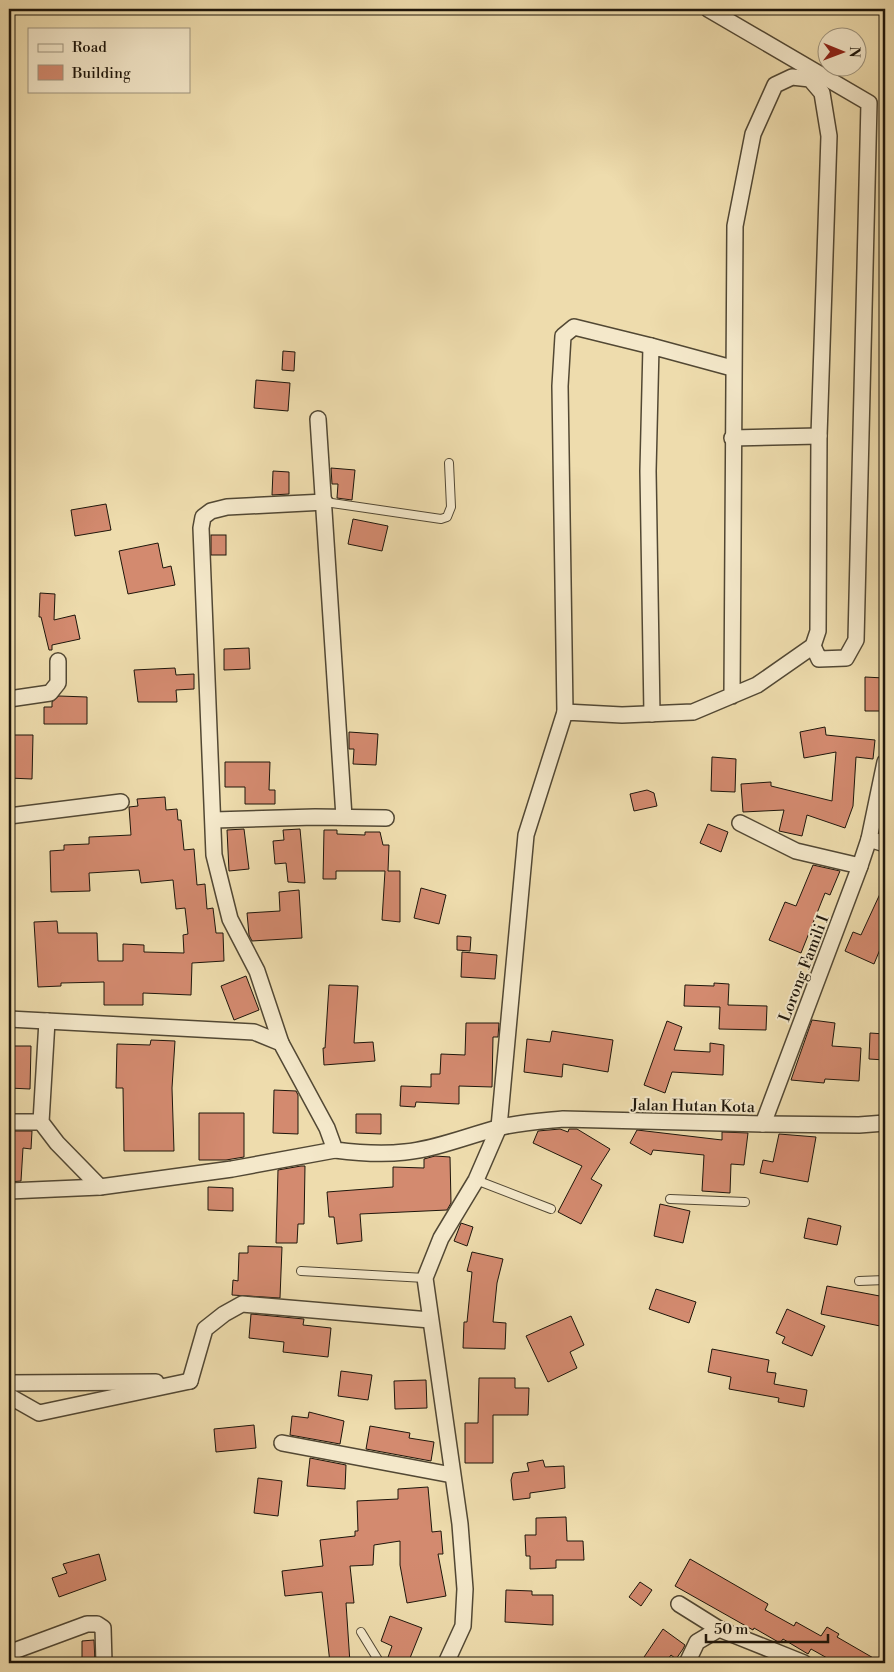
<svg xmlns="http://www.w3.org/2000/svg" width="894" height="1672" font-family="'Libre Bodoni',serif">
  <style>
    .building { fill: #d38a6f; stroke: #1e160b }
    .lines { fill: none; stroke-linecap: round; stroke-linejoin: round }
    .lane-casing { stroke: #524834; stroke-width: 10 }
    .street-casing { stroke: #524834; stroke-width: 18 }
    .lane { stroke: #f4e8ca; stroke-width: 8 }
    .street { stroke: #f4e8ca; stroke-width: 15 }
    .labels { text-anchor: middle; stroke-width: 4; stroke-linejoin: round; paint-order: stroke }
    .street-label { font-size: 16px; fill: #1e160b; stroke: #f4e8ca }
  </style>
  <rect width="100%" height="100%" fill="#eedcad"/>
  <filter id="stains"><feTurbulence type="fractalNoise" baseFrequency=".004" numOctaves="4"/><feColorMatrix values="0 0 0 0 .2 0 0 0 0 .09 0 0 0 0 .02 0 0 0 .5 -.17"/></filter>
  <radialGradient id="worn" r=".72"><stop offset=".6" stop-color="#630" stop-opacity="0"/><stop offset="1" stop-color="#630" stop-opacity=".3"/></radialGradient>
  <g class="building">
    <polygon points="283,351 295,352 294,371 282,370"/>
    <polygon points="256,380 290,383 288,411 254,408"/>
    <polygon points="331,468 355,470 352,500 337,498 338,484 332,484"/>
    <polygon points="273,471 289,472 289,494 272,495"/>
    <polygon points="106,504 111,530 75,536 71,510"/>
    <polygon points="353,519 388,526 382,551 348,544"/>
    <rect x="211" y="535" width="15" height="20"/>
    <polygon points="158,543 163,568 171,566 175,585 128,594 119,551"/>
    <polygon points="40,593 55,594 54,620 75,615 80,639 52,645 52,650 49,650 41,617 39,617"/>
    <polygon points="249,648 250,669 224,670 224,649"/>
    <polygon points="175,668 176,675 194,674 194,689 176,690 177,702 138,702 134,670"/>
    <polygon points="865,677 884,678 884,711 865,711"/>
    <polygon points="59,696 87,697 87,724 44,724 44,707 52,707 52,702"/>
    <polygon points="825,727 826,735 875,740 873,759 856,757 853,806 845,828 807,815 802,836 779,831 784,810 743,812 741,784 771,782 771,786 832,801 836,752 804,758 800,732"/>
    <polygon points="349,732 378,734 376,765 353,764 354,749 349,749"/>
    <polygon points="9,735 33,735 32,779 9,778"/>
    <polygon points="712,757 736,759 735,792 711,791"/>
    <polygon points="225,762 270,762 269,790 275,790 275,804 245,804 245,787 225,787"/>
    <polygon points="647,790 654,793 657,806 634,811 630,794"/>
    <polygon points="165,797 166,810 177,809 178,820 181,820 184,850 194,849 197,885 205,884 207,909 213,908 216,933 223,933 224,961 192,963 191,995 143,993 143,1005 104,1005 104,982 61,983 61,986 38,987 34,922 57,921 58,933 97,933 98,961 123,961 123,944 144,945 144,952 184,953 183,935 188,934 185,908 176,909 173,880 141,883 139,870 89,873 90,891 51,892 50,851 64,850 64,845 89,844 89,837 131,835 129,807 138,806 137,799"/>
    <polygon points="708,824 728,832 721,852 700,843"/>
    <polygon points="244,829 249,869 229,871 227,830"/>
    <polygon points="300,829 305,883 288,882 286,863 275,864 273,841 284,840 283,830"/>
    <polygon points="324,830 337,830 337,834 365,835 365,832 380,832 383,845 389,845 388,871 400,871 400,922 382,920 385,871 336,871 336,879 323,879"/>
    <polygon points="813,865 840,871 830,895 825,893 801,953 769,940 785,902 796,906"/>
    <polygon points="885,883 885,949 881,947 874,964 845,951 853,932 861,935"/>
    <polygon points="421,888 446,895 439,924 414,918"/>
    <polygon points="299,890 302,938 252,941 249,935 247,913 280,911 279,892"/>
    <polygon points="457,936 471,937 470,951 457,950"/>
    <polygon points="462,952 497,955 495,979 461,977"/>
    <polygon points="246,976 259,1010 234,1020 221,986"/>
    <polygon points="714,983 729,984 728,1005 767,1006 766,1030 719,1029 720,1007 684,1006 685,985 714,986"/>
    <polygon points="329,985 358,986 354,1043 373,1042 375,1061 324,1065 323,1048 325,1048"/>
    <polygon points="812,1020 835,1023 832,1046 861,1048 859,1081 825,1079 824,1083 791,1080"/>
    <polygon points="667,1021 682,1027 674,1050 710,1052 710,1043 724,1045 723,1075 672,1072 665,1093 644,1085"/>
    <polygon points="466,1023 499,1023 498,1037 493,1037 492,1087 459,1086 459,1104 416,1102 415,1107 400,1106 401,1086 431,1087 431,1074 440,1074 441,1054 465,1055"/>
    <polygon points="552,1031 613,1040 608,1072 563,1064 562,1077 524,1072 527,1039 550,1042"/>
    <polygon points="870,1033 885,1034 885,1060 869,1059"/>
    <polygon points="151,1040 175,1041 172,1088 174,1151 124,1151 123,1088 116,1088 117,1044 150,1045"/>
    <polygon points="11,1046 31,1046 30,1089 9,1088"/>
    <polygon points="274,1090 296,1091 298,1095 298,1134 273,1133"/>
    <polygon points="199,1113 244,1113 244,1157 226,1160 199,1160"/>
    <polygon points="356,1114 381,1114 381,1134 356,1133"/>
    <polygon points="560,1129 568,1132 569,1129 577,1129 610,1149 591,1179 602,1185 581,1224 558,1212 582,1166 533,1143 538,1131"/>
    <polygon points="637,1130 722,1140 722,1132 748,1133 744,1165 731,1164 730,1193 702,1191 704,1155 653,1150 651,1155 630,1143"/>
    <polygon points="9,1131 32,1131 31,1149 23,1148 21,1181 9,1182"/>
    <polygon points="779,1134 816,1137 808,1182 760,1173 763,1160 773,1162"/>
    <polygon points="435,1156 450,1157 451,1203 447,1210 360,1214 362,1241 337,1244 334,1217 329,1217 327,1192 393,1187 393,1167 424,1168 424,1159"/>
    <polygon points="301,1166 305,1166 304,1224 298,1224 297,1243 276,1243 278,1170"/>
    <polygon points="208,1187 233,1188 233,1211 208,1210"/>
    <polygon points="660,1204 690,1211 683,1243 654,1236"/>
    <polygon points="808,1218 841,1226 837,1245 804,1238"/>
    <polygon points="461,1223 473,1227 467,1246 454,1241"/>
    <polygon points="248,1246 282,1247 280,1298 232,1295 233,1280 238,1281 239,1253 248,1253"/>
    <polygon points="472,1252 503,1259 497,1283 493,1322 506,1323 505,1349 463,1348 464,1322 467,1322 472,1272 467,1271"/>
    <polygon points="827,1286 885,1297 885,1327 821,1314"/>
    <polygon points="656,1289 696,1302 689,1323 649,1309"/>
    <polygon points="787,1309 825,1326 812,1356 782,1343 785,1337 776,1333"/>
    <polygon points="251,1314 304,1319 303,1325 331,1328 328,1357 283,1352 284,1342 249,1338"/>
    <polygon points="571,1316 584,1345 570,1352 577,1368 548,1382 526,1336"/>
    <polygon points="712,1349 769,1360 767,1372 776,1373 774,1384 807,1390 804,1407 778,1402 779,1398 729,1389 731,1377 708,1372"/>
    <polygon points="341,1371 372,1375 368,1400 338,1396"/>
    <polygon points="479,1378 515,1378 515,1388 529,1388 528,1415 493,1415 493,1463 465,1463 465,1423 478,1423"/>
    <polygon points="426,1380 427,1408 395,1409 394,1381"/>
    <polygon points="309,1412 344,1421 340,1444 290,1435 292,1416 308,1418"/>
    <polygon points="254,1425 256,1448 216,1452 214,1429"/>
    <polygon points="370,1426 410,1433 409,1438 434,1442 431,1461 366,1449"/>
    <polygon points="310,1458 346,1465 345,1489 307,1486"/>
    <polygon points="543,1460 545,1467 564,1466 565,1488 530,1493 530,1498 513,1500 511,1480 513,1473 529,1471 527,1463"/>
    <polygon points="258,1478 282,1481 278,1516 254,1513"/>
    <polygon points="428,1487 432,1532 441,1531 443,1554 438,1554 446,1596 407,1603 400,1565 400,1541 374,1545 373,1565 350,1566 354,1603 346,1603 350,1663 330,1663 322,1592 285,1596 282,1571 323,1566 320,1540 355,1536 355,1531 358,1531 357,1501 398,1499 398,1489"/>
    <polygon points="566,1517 567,1541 583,1541 584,1560 556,1560 556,1568 530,1569 530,1556 526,1556 525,1535 536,1535 536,1518"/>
    <polygon points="99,1554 106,1580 59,1597 52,1578 67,1573 63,1564"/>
    <polygon points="690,1559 768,1604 765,1610 794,1626 796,1622 821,1636 827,1627 839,1634 837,1637 882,1663 836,1663 811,1649 808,1654 783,1639 780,1643 754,1628 753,1630 675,1586"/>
    <polygon points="640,1582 652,1590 641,1606 629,1597"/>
    <polygon points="506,1590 532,1591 532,1595 553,1595 553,1625 505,1622"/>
    <polygon points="390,1616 422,1628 408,1663 396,1663 387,1660 392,1646 381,1641"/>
    <polygon points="663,1629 685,1645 683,1649 676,1659 671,1655 665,1663 640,1663"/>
    <polygon points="94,1640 95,1663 82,1663 82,1641"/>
  </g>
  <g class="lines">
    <defs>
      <g id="lane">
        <polyline points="325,502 441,519 447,517 451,507 449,463"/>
        <polyline points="476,1180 551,1209"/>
        <polyline points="670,1199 745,1202"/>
        <polyline points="301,1271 425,1278"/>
        <polyline points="859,1281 885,1280"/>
        <polyline points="361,1632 380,1663"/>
      </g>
      <g id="street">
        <polyline points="708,9 869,103 856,640 846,658 819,659 813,646"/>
        <polyline points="318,419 344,817"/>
        <polyline points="732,438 819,436"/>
        <polyline points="9,699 50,693 58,683 58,661"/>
        <polyline points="565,712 560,386 563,336 574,327 651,346"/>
        <polyline points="652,714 648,471 651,346 732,368"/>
        <polyline points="9,816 121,802"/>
        <polyline points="214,820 315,817 386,818"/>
        <polyline points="740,823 796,851 860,866"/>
        <polyline points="869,839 885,844"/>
        <path d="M9 1019 254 1032 281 1043 327 1128 335 1150C358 1153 381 1155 405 1152 436 1149 467 1136 498 1128 519 1122 541 1121 563 1119L763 1124 859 1125 885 1123"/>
        <polyline points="47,1021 41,1122 57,1143 100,1187"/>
        <polyline points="281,1043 257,971 230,919 214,855 201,528 203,517 211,511 227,507 325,502"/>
        <polyline points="9,1122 41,1122"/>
        <polyline points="763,1124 860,866 869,839 885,762"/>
        <polyline points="9,1191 100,1187 232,1169 335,1150"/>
        <polyline points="190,1381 205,1329 224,1314 242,1304 430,1320"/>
        <polyline points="9,1383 156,1382"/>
        <polyline points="9,1396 39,1413 190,1381"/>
        <polyline points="282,1443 452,1475"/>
        <polyline points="679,1604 719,1629 804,1663"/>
        <polyline points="9,1655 14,1651 87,1624 97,1624 103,1628 104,1663"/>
        <polyline points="446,1663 463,1626 465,1589 460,1524 425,1278 441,1238 476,1180 499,1127 526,835 565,712 622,715 693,712 757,685 813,646 818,631 819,436 829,136 822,93 810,79 792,77 775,85 753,134 735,226 732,696"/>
        <polyline points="687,1663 697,1642 719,1629"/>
      </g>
    </defs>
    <use href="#lane" class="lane-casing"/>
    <use href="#street" class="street-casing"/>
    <use href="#lane" class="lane"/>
    <use href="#street" class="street"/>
  </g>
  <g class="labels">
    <g class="street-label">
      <text transform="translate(803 968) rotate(-69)" y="6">Lorong Famili I</text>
      <text transform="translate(693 1105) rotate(1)" y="6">Jalan Hutan Kota</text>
    </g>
  </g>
  <rect width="894" height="1672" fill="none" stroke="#eedcad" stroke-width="30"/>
  <rect x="10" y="10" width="874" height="1652" fill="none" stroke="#1e160b" stroke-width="2.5"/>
  <rect x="15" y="15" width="864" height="1642" fill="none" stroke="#1e160b"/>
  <rect x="28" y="28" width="162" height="65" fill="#f4e8ca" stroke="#9e947e"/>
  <rect x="38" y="44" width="25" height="8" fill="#f4e8ca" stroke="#9e947e"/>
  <text x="72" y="52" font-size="15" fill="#1e160b">Road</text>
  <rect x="38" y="65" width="25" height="15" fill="#d38a6f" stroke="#9e947e"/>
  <text x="72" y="78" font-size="15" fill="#1e160b">Building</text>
  <g transform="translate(842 52) rotate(91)"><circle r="24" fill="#f4e8ca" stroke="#9e947e"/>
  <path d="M0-4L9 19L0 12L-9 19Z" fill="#8f2418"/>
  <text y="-8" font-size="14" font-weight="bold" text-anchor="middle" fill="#1e160b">N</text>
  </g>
  <path d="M706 1634v8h122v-8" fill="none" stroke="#1e160b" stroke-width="2.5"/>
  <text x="714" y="1634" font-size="15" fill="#1e160b" stroke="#f4e8ca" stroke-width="4" paint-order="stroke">50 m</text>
  <rect width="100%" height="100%" filter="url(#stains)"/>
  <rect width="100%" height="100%" fill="url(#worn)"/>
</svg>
